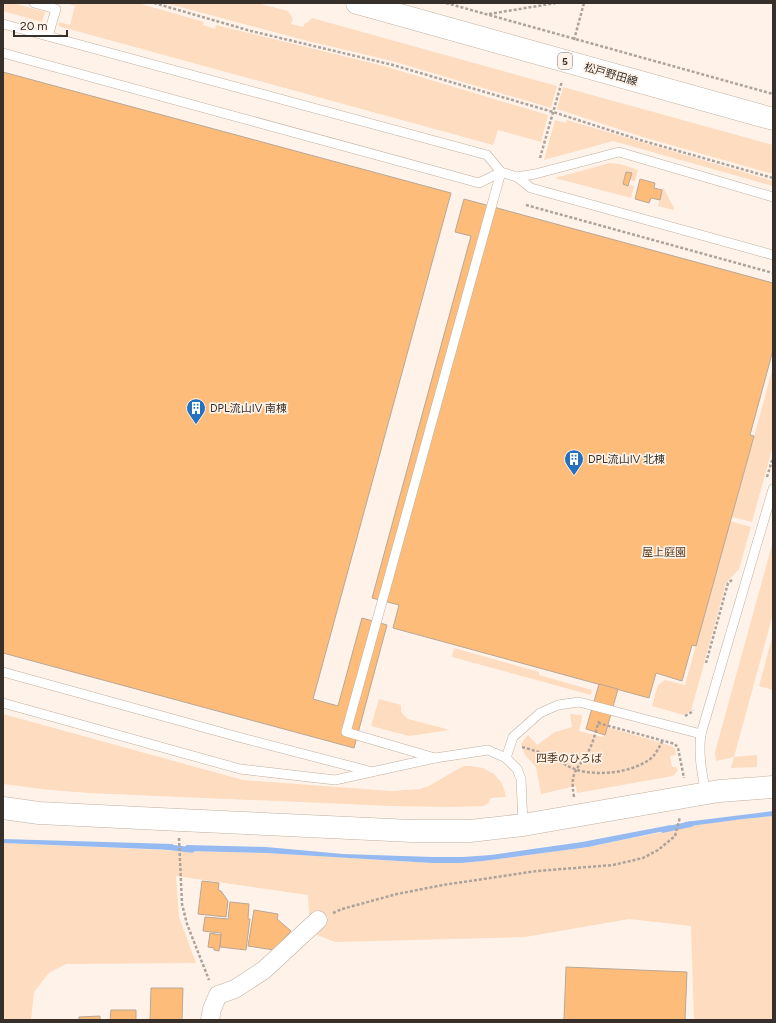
<svg xmlns="http://www.w3.org/2000/svg" width="776" height="1023" font-family="Figtree,'Noto Sans JP',sans-serif">
  <style>
    .green { fill: #fddcc0 }
    .water { fill: #94baf1 }
    .lines { fill: none; stroke-linecap: round; stroke-linejoin: round }
    .stream { stroke: #94baf1; stroke-width: 5.5 }
    .building { fill: #fdbc79; stroke: #b9a797 }
    .service-casing { stroke: #c1af9f; stroke-width: 10 }
    .minor-casing { stroke: #c1af9f; stroke-width: 19 }
    .tertiary-casing { stroke: #c1af9f; stroke-width: 23 }
    .primary-casing { stroke: #c1af9f; stroke-width: 23 }
    .path { stroke: #ada39a; stroke-width: 2.5; stroke-dasharray: 3 2; stroke-linecap: butt }
    .service { stroke: #fff; stroke-width: 9 }
    .minor { stroke: #fff; stroke-width: 18 }
    .tertiary { stroke: #fff; stroke-width: 22 }
    .primary { stroke: #fff; stroke-width: 22 }
    .labels { text-anchor: middle; stroke-width: 3.5; stroke-linejoin: round; paint-order: stroke }
    .shield { fill: #fff3e9; stroke: #736a63; stroke-width: 1 }
    .shield-label { font-size: 10px; font-weight: bold; fill: #37302a }
    .street-label { font-size: 11px; fill: #37302a; stroke: #fff3e9 }
    .poi-label { font-size: 11px; fill: #37302a; stroke: #fff3e9; text-anchor: start }
    .park-label { font-size: 11px; fill: #52361b; stroke: #fff3e9 }
  </style>
  <rect width="100%" height="100%" fill="#fff3e9"/>
  <g class="green">
    <polygon points="3,3 14,3 45,12 42,22 3,11"/>
    <polygon points="66,3 138,3 204,22 203,25 215,29 216,25 384,66 548,115 541,142 498,130 493,145 58,26 59,22 70,25 75,6"/>
    <polygon points="165,3 257,3 288,11 293,19 291,24 303,27 305,23 307,23 312,18 557,86 551,108 392,61 308,41"/>
    <polygon points="563,87 773,145 773,174 646,138 557,109"/>
    <polygon points="555,120 566,123 567,120 773,181 773,186 613,141 544,160"/>
    <polygon points="610,163 620,164 638,170 635,181 630,180 632,173 626,172 623,184 634,186 631,198 555,178"/>
    <polygon points="663,187 674,208 674,210 658,206"/>
    <polygon points="773,367 773,446 752,522 732,517"/>
    <polygon points="730,521 751,527 739,569 726,583 691,711 684,715 652,706 658,685 665,680 685,685"/>
    <polygon points="773,541 773,614 734,757 757,755 757,767 731,768 734,757 716,761 715,752"/>
    <polygon points="773,634 773,690 759,686"/>
    <polygon points="454,648 539,672 539,675 592,690 591,695 452,657"/>
    <polygon points="379,699 401,705 401,712 408,719 450,730 409,736 371,726"/>
    <polygon points="3,714 243,780 391,791 420,789 429,786 456,770 464,766 471,766 483,768 494,774 501,782 504,789 506,797 491,798 488,803 484,806 450,807 391,806 89,793 50,790 3,784"/>
    <polygon points="570,714 581,715 582,718 579,731 602,737 605,735 607,727 672,746 675,749 676,755 670,756 672,767 676,767 678,770 673,776 577,793 576,786 541,794 536,767 525,755 521,744 528,735 537,745 555,732 572,727"/>
    <polygon points="773,816 773,1020 694,1020 691,926 629,919 525,937 335,942 310,932 308,895 176,876 179,917 196,963 66,964 49,973 34,992 31,1020 3,1020 3,843 186,851 266,853 432,863 462,863 483,861 588,847 697,825 743,819"/>
  </g>
  <g class="water">
    <polygon points="773,811 773,816 743,819 683,827 685,822"/>
    <polygon points="671,825 669,830 588,847 483,861 462,863 432,863 266,853 186,851 186,845 266,847 343,854 433,857 463,857 491,855 582,842"/>
    <polygon points="3,839 173,844 173,850 3,843"/>
  </g>
  <g class="lines">
    <g class="stream">
      <polyline points="663,830 691,824"/>
      <polyline points="167,847 192,850"/>
    </g>
  </g>
  <g class="building">
    <polygon points="3,72 451,193 313,699 338,706 362,618 387,625 354,748 3,653"/>
    <polygon points="626,172 632,173 628,186 623,184"/>
    <polygon points="640,179 655,183 654,188 662,190 660,200 651,198 649,203 635,199"/>
    <polygon points="464,199 773,283 773,350 750,435 754,436 696,646 692,645 682,681 656,673 649,698 393,628 399,605 372,598 471,236 455,232"/>
    <polygon points="599,684 618,689 605,735 586,729"/>
    <polygon points="202,881 219,883 218,890 221,891 228,901 226,917 198,914"/>
    <polygon points="230,902 249,904 248,919 250,919 246,950 220,947 221,933 203,931 205,917 228,919"/>
    <polygon points="254,910 278,914 277,919 291,931 274,950 248,946"/>
    <polygon points="210,933 221,935 219,951 214,950 214,948 208,947"/>
    <polygon points="566,967 687,972 685,1020 564,1020"/>
    <polygon points="151,988 183,988 182,1020 150,1020"/>
    <polygon points="111,1010 136,1010 136,1020 110,1020"/>
    <polygon points="100,1016 100,1020 109,1020 79,1020 79,1017"/>
  </g>
  <g class="lines">
    <defs>
      <g id="service">
        <polyline points="34,3 56,9 48,36"/>
        <polyline points="3,24 487,155 501,172 517,177 531,188 773,255"/>
        <polyline points="3,53 479,183 501,172"/>
        <polyline points="517,177 535,174 619,152 773,197"/>
        <polyline points="3,672 242,738 369,771"/>
        <polyline points="3,703 240,769 335,780 435,758 488,750 506,758 517,769 521,779 523,825"/>
        <polyline points="435,758 346,732 501,172"/>
        <polyline points="506,758 513,737 540,713 558,705 579,702 701,734"/>
        <path d="M706 794C702 774 698 754 701 734L773 489"/>
      </g>
      <polyline id="minor" points="210,1020 212,1009 218,995 235,989 264,970 318,920"/>
      <polyline id="tertiary" points="3,808 39,813 180,820 412,831 470,831 523,825 719,791 773,787"/>
      <polyline id="primary" points="357,3 773,119"/>
    </defs>
    <use href="#service" class="service-casing"/>
    <use href="#minor" class="minor-casing"/>
    <use href="#tertiary" class="tertiary-casing"/>
    <use href="#primary" class="primary-casing"/>
    <g class="path">
      <polyline points="154,3 251,31 393,65 553,112 640,140 773,178"/>
      <polyline points="446,3 773,94"/>
      <polyline points="489,14 556,3"/>
      <polyline points="574,40 584,3"/>
      <polyline points="540,158 562,81"/>
      <polyline points="526,205 773,273"/>
      <polyline points="767,477 773,457"/>
      <polyline points="706,663 728,583 732,580"/>
      <polyline points="685,716 692,712 693,710"/>
      <polyline points="598,723 675,744 678,748 684,778"/>
      <path d="M522 747C533 750 542 753 552 757 560 761 568 767 577 770 599 776 629 773 649 760 656 755 659 747 663 740"/>
      <path d="M574 797C569 768 579 771 590 748 594 740 596 730 599 721"/>
      <polyline points="179,838 182,904 187,924 209,980"/>
      <polyline points="333,913 342,909 397,894 443,885 537,871 613,865 643,858 658,850 675,836 680,817"/>
    </g>
    <use href="#service" class="service"/>
    <use href="#minor" class="minor"/>
    <use href="#tertiary" class="tertiary"/>
    <use href="#primary" class="primary"/>
  </g>
  <defs>
    <symbol id="building-pin" viewBox="-11 -11 22 30"><path d="M0 17L-7.5 6A9.5 9.5 0 1 1 7.5 6Z" fill="#2670c0" stroke="#fff3e9"/><path d="M-4-6H4V6H1V3H-1V6H-4ZM-2.5-4.3h1.7v1.8h-1.7ZM.8-4.3h1.7v1.8H.8ZM-2.5-1h1.7V.8h-1.7ZM.8-1h1.7V.8H.8Z" fill="#fff"/></symbol>
  </defs>
  <g fill-rule="evenodd">
    <use href="#building-pin" x="185" y="397" width="22" height="30"/>
    <use href="#building-pin" x="563" y="448" width="22" height="30"/>
  </g>
  <g class="labels">
    <rect class="shield" x="558" y="53" width="14" height="16" rx="3"/>
    <g class="shield-label">
      <text x="565" y="65">5</text>
    </g>
    <g class="street-label">
      <text transform="translate(611 74) rotate(16)" y="4">松戸野田線</text>
    </g>
    <g class="poi-label">
      <text x="210" y="412">DPL流山IV 南棟</text>
      <text x="588" y="463">DPL流山IV 北棟</text>
    </g>
    <g class="park-label">
      <text x="664" y="556">屋上庭園</text>
      <text x="569" y="762">四季のひろば</text>
    </g>
  </g>
  <rect width="776" height="1023" fill="none" stroke="#37302a" stroke-width="8"/>
  <path d="M14 30v6h53v-6" fill="none" stroke="#37302a" stroke-width="2"/>
  <text x="20" y="30" font-size="12" fill="#37302a" stroke="#fff3e9" stroke-width="3" paint-order="stroke">20 m</text>
</svg>
